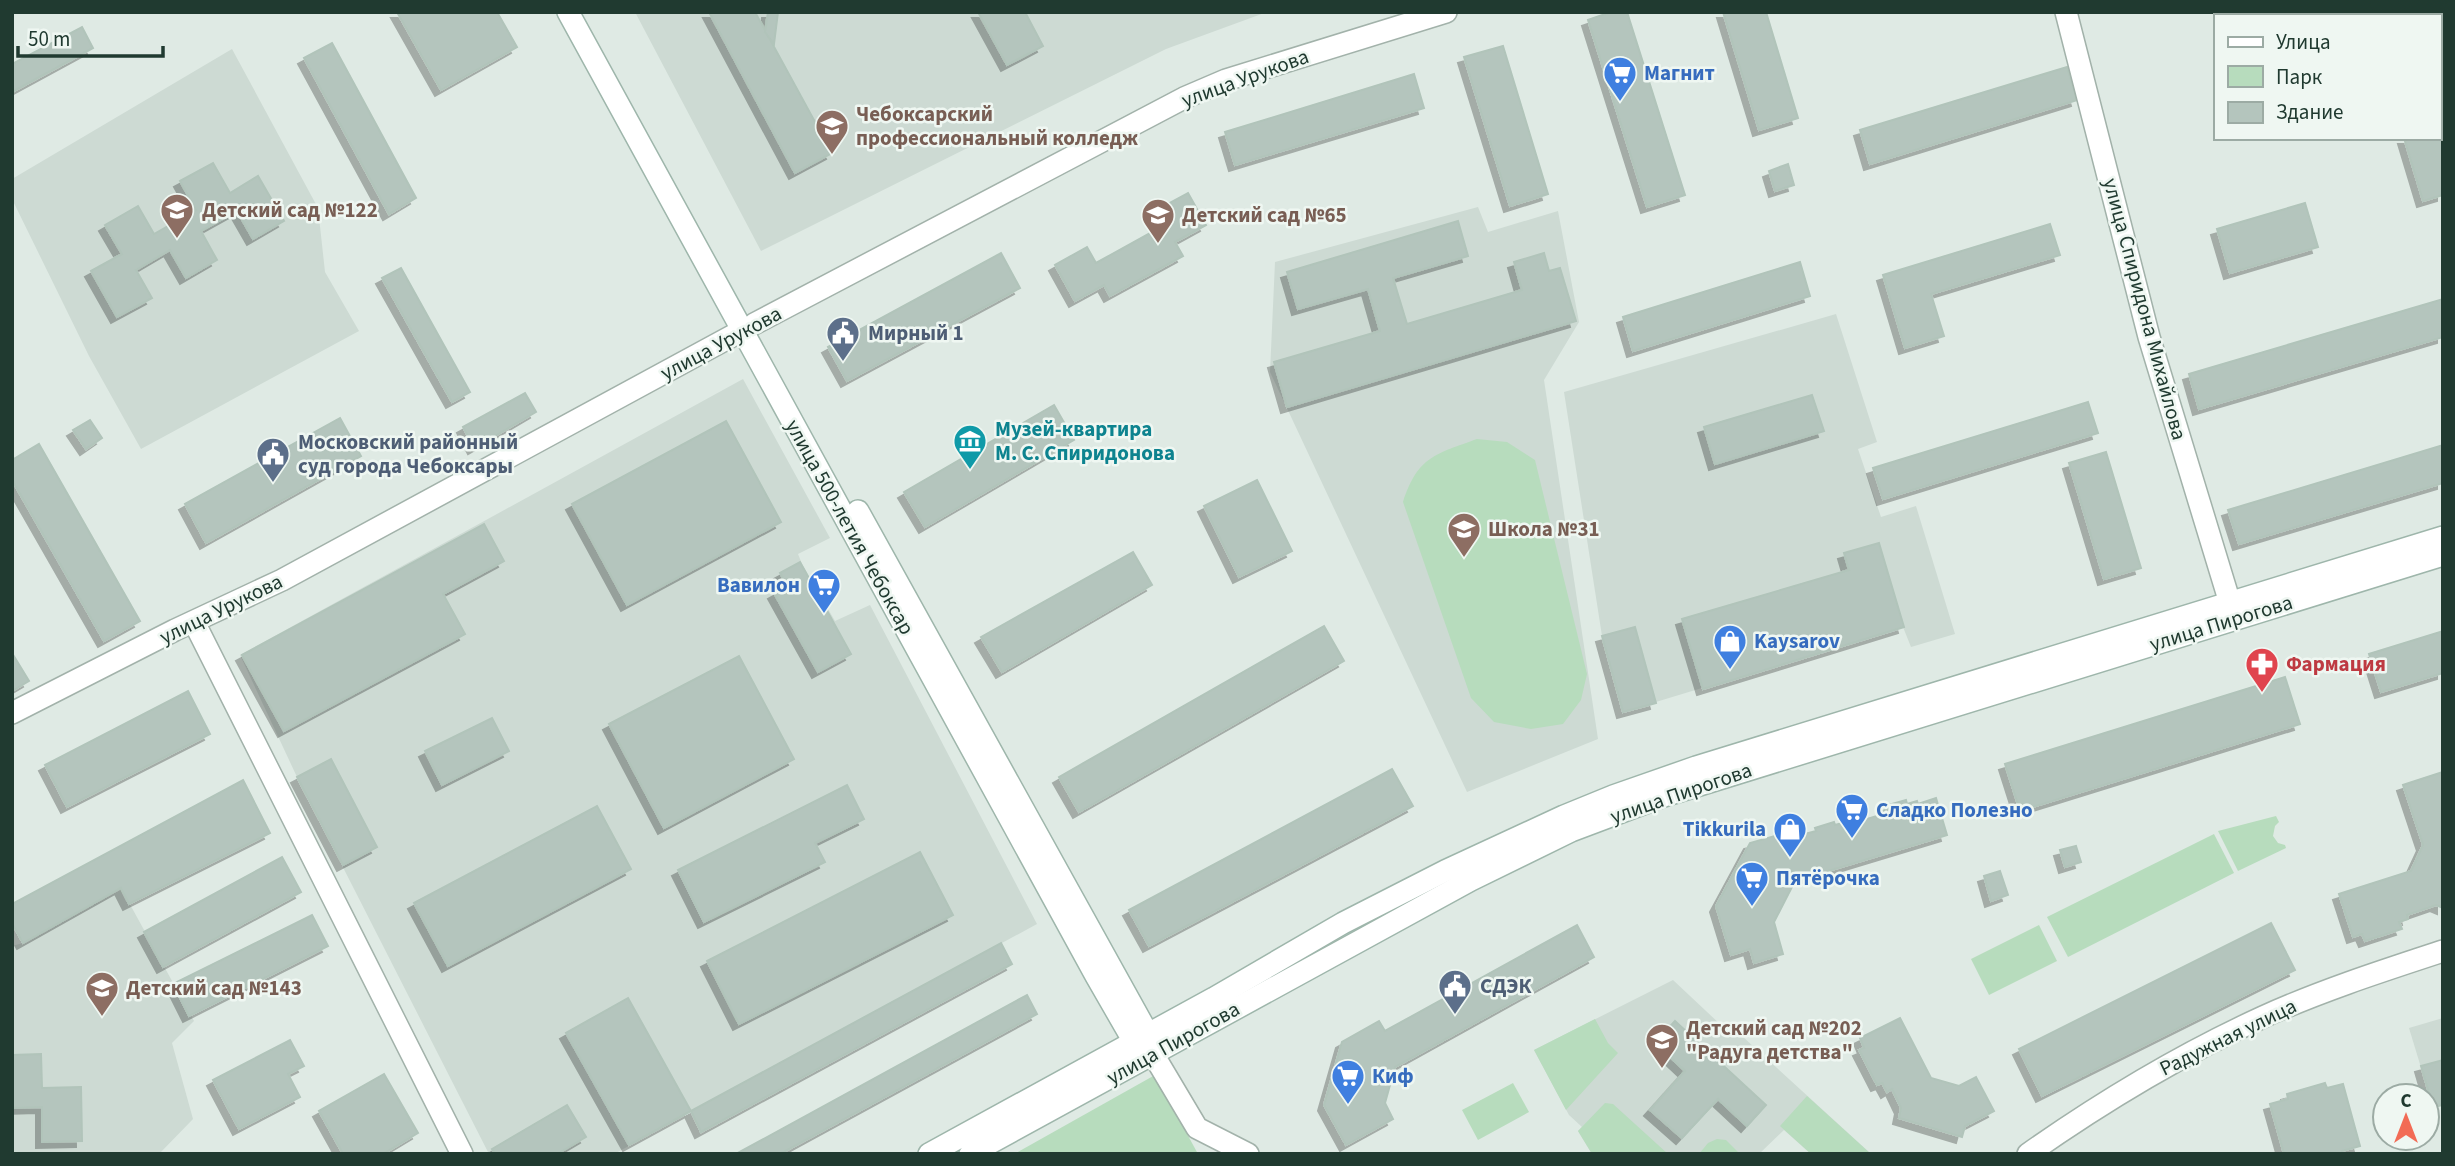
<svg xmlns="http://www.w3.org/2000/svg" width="2455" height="1166" font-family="'Source Sans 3',sans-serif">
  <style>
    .built { fill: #cddad3 }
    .green { fill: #b7dcbd }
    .building { fill: #b4c5bd; stroke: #b1c4ba; stroke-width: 2; filter: url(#shadow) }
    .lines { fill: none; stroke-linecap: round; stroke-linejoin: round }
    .street-casing { stroke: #a2b2aa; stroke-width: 24 }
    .secondary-casing { stroke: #9eb6ab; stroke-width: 24 }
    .street { stroke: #fff; stroke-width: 21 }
    .secondary { stroke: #fff; stroke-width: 21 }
    .labels { text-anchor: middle; stroke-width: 5; stroke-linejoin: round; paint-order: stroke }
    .shop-label { font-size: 21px; font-weight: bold; fill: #366cbe; stroke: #eff7f2; text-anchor: start }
    .street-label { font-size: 21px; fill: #203a30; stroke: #eff7f2 }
    .education-label { font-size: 21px; font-weight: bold; fill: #785e54; stroke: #eff7f2; text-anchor: start }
    .service-label { font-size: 21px; font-weight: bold; fill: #4e5e75; stroke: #eff7f2; text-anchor: start }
    .culture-label { font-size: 21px; font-weight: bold; fill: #0d838f; stroke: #eff7f2; text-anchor: start }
    .health-label { font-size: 21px; font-weight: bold; fill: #be3a42; stroke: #eff7f2; text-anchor: start }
  </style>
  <defs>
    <filter id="shadow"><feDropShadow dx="-6" dy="6" stdDeviation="0" flood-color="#0004"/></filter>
  </defs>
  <rect width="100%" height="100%" fill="#dfeae4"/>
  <g class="built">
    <polygon points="635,12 1267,12 1166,49 761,251"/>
    <polygon points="232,49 318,208 325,272 359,331 141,449 89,356 12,199 12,179"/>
    <polygon points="1478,207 1488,232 1558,211 1579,322 1544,380 1598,739 1467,792 1270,372 1275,262"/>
    <polygon points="1836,314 1877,442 1858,449 1881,517 1916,506 1955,634 1911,647 1903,627 1623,712 1602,636 1564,392"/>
    <polygon points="743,379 830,538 798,554 802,564 835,621 870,605 1037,924 614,1154 489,1154 297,777 240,655"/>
    <polygon points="121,888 194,1021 172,1043 193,1119 159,1154 12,1154 12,946 23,943"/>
    <polygon points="1673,980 1722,1026 1742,1036 1871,1154 1811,1154 1784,1130 1759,1154 1592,1154 1578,1131 1582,1127 1569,1115 1534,1050"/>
    <polygon points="2443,1018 2443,1105 2433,1107 2409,1028"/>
  </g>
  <g class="green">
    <path d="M1477 439 1507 442 1535 460 1587 674 1581 700 1563 724 1531 729 1494 722 1471 698 1403 502C1418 456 1436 454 1477 439Z"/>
    <polygon points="2276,816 2279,822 2275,826 2273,836 2278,843 2285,845 2286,848 2238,871 2218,831"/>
    <polygon points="2214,834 2234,873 2068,957 2047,917"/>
    <polygon points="2039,925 2057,961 1989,995 1971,959"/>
    <polygon points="1595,1019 1608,1043 1618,1053 1566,1110 1534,1050"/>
    <polygon points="1155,1075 1198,1154 1014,1154"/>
    <polygon points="1513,1083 1529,1112 1478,1140 1462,1110"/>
    <polygon points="1807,1096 1871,1154 1811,1154 1780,1126"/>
    <polygon points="1605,1103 1613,1104 1668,1154 1592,1154 1578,1131"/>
    <polygon points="1717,1139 1726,1140 1740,1154 1699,1154 1708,1143"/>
  </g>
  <g class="building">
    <polygon points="397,12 497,12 517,47 441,90"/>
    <polygon points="709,12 755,12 832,153 795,173"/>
    <polygon points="768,12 778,12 774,44 765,32"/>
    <polygon points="978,12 1025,12 1043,46 1007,65"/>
    <polygon points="1611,12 1627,12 1685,195 1647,207 1588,20"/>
    <polygon points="1723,12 1766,12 1798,118 1759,130"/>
    <polygon points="82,27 93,48 12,92 12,64"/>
    <polygon points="332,43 416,198 389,214 304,58"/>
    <polygon points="1503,46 1548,194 1510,206 1464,57"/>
    <polygon points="2067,67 2077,100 1870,164 1860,130"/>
    <polygon points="1414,74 1424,108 1235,165 1225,132"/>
    <polygon points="2439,122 2443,134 2443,195 2423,201 2404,138 2439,138"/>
    <polygon points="213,163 230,193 258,176 284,221 253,239 237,211 201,231 217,260 186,278 170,250 136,270 152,298 117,317 91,271 122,254 105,225 138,206 154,234 196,210 180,181"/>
    <polygon points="1788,164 1794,185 1775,191 1769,171"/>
    <polygon points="1188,193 1206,225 1175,242 1183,256 1110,296 1104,285 1075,301 1055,265 1087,247 1096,263 1163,226 1155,211"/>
    <polygon points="2305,203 2318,247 2230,273 2217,229"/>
    <polygon points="1458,221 1468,256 1393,278 1407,324 1522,290 1514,262 1544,253 1549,271 1560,268 1576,321 1287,407 1274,362 1380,331 1368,289 1298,309 1287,272"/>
    <polygon points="2050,224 2060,255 1931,294 1944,336 1905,348 1883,275"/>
    <polygon points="1001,253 1020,288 847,381 828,347"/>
    <polygon points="1800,262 1810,296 1633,351 1623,317"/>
    <polygon points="401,268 470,392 452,402 382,278"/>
    <polygon points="2443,299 2443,337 2199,409 2189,374"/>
    <polygon points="525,393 536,412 474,448 463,427"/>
    <polygon points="1812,395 1824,431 1715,464 1704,427"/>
    <polygon points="2088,402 2098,433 1883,499 1873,468"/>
    <polygon points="1054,405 1074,440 925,527 904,492"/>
    <polygon points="340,418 361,456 206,543 185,504"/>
    <polygon points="90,420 102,438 86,449 73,430"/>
    <polygon points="726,421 781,522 627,605 572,504"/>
    <polygon points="39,444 140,621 104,641 12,480 12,460"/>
    <polygon points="2443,445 2443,483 2239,544 2228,510"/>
    <polygon points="2106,452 2141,568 2104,579 2069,463"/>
    <polygon points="1257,480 1292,551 1239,577 1204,506"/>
    <polygon points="484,524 504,561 443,594 465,634 284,731 242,655"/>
    <polygon points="1879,543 1904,627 1703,689 1682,619 1849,570 1844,553"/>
    <polygon points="1133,552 1152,585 1002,672 981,637"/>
    <polygon points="800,562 851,654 818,672 774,593 787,586 780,573"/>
    <polygon points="1324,626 1344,661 1079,812 1059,777"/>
    <polygon points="1635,627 1656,703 1623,712 1602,636"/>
    <polygon points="2443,631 2443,673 2381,692 2369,654"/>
    <polygon points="12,653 29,681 12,691"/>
    <polygon points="739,656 794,759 664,828 609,724"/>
    <polygon points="2285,677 2300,724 2020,811 2005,764"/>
    <polygon points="188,691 210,734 67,807 45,765"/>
    <polygon points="492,718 509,751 442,785 425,751"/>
    <polygon points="331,759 377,847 343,865 297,777"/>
    <polygon points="1392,769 1413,806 1149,946 1129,910"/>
    <polygon points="2443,772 2443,908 2436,905 2407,915 2408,919 2399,922 2402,929 2365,941 2362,934 2353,937 2339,894 2411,871 2423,845 2403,785"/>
    <polygon points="243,780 270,833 129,904 121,888 23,943 12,923 12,904"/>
    <polygon points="847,785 864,819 815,843 825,862 704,922 678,870"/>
    <polygon points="1936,798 1947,835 1795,881 1774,922 1783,954 1754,963 1750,949 1731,955 1716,906 1750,843 1789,832 1792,842 1806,837 1805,834 1816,831 1815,828 1834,822 1835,825 1846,822 1847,825 1877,816 1877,813 1886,810 1885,806 1906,800 1907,804 1917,801 1918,804"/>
    <polygon points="597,806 631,869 448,966 414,903"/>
    <polygon points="2076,846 2081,862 2065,867 2060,850"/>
    <polygon points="920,852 953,915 739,1024 707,961"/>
    <polygon points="282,857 301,892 163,967 144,932"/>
    <polygon points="2000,871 2008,895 1991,901 1984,876"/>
    <polygon points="312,915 328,946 189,1016 173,984"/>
    <polygon points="2271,923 2295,970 2042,1096 2019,1049"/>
    <polygon points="1577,925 1594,957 1395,1067 1385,1103 1393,1119 1346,1145 1324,1105 1342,1042 1379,1021 1385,1031"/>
    <polygon points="1001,943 1012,964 701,1132 691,1111"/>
    <polygon points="1027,995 1037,1014 780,1154 736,1154"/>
    <polygon points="628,998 691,1111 629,1145 566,1033"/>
    <polygon points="1900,1018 1931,1078 1959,1086 1976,1077 1994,1111 1965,1126 1962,1137 1899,1118 1901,1108 1892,1089 1887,1092 1882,1083 1877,1085 1859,1050 1864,1048 1860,1038"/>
    <polygon points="1675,1021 1766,1105 1747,1126 1718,1099 1682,1138 1650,1110 1685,1071 1655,1043"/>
    <polygon points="290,1040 304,1066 288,1074 300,1097 239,1129 213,1080"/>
    <polygon points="41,1054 42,1088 81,1087 82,1141 42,1142 42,1107 12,1108 12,1055"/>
    <polygon points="2443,1060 2443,1105 2433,1107 2421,1066"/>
    <polygon points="384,1074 418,1133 383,1154 343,1154 319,1111"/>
    <polygon points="2325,1083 2327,1088 2343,1084 2360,1146 2342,1151 2342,1154 2284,1154 2270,1104 2288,1099 2287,1094"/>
    <polygon points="567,1105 586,1137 557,1154 495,1154 492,1149"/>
  </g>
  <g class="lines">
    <defs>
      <g id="street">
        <polyline points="2066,12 2149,337 2230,603"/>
        <polyline points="754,324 1184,98 1226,80 1446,12"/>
        <polyline points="194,622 462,1154"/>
        <polyline points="12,713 175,630 282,580 743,330"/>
        <polyline points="1153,1054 1197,1128 1248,1154"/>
        <path d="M2028 1154C2102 1102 2180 1055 2263 1017 2320 991 2382 971 2443 951"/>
      </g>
      <g id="secondary">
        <polyline points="568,12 1096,976 1134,1042 1145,1049"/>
        <polyline points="858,511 1148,1034 1152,1047"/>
        <polyline points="929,1154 1214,998 1343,923 1445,871 1564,816 1613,796 1696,767 2443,537"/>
        <polyline points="970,1154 1471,880 1571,831 1664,796 2443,555"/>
      </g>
    </defs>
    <use href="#street" class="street-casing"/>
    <use href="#secondary" class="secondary-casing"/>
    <use href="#street" class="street"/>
    <use href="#secondary" class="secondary"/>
  </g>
  <defs>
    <symbol id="supermarket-pin" viewBox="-11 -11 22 30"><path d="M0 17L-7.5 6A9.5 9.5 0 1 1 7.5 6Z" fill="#3f7fe0" stroke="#eff7f2"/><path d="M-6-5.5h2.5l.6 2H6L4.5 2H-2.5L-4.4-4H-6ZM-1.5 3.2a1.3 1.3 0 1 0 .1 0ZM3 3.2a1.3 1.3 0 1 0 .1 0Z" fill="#fff"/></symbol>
    <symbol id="university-pin" viewBox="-11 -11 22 30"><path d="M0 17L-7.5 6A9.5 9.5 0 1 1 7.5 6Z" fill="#8d6e63" stroke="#eff7f2"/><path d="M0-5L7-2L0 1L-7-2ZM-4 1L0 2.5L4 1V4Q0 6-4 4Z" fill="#fff"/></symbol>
    <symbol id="school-pin" viewBox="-11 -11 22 30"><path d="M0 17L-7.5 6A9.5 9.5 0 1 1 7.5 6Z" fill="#8d6e63" stroke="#eff7f2"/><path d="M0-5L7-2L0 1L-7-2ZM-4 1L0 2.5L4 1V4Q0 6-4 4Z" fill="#fff"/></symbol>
    <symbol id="civic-pin" viewBox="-11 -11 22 30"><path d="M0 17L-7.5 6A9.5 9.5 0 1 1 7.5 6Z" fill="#5c6f8a" stroke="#eff7f2"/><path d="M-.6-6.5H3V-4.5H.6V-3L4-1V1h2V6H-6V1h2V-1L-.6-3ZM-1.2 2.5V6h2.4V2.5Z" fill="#fff"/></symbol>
    <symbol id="museum-pin" viewBox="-11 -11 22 30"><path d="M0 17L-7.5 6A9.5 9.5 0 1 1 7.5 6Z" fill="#0f9aa8" stroke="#eff7f2"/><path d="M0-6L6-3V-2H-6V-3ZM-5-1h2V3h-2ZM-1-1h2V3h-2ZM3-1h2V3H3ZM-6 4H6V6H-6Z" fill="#fff"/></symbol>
    <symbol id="shop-pin" viewBox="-11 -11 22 30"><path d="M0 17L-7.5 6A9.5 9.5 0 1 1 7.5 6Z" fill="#3f7fe0" stroke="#eff7f2"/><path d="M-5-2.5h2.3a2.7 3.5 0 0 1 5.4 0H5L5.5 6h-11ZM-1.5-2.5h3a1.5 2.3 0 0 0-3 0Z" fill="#fff"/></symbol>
    <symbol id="pharmacy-pin" viewBox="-11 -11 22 30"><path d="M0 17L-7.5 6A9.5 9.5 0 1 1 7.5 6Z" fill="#e0444e" stroke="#eff7f2"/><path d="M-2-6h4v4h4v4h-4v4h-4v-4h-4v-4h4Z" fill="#fff"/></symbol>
  </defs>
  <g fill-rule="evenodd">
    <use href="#supermarket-pin" x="1601" y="54" width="38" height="52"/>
    <use href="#university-pin" x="813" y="107" width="38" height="52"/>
    <use href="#school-pin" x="158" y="191" width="38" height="52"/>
    <use href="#school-pin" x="1139" y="196" width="38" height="52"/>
    <use href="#civic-pin" x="824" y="314" width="38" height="52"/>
    <use href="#museum-pin" x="951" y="422" width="38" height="52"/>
    <use href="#civic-pin" x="254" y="435" width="38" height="52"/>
    <use href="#school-pin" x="1445" y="510" width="38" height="52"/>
    <use href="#supermarket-pin" x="805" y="566" width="38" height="52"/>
    <use href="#shop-pin" x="1711" y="622" width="38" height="52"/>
    <use href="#pharmacy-pin" x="2243" y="645" width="38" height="52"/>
    <use href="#supermarket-pin" x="1833" y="791" width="38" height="52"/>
    <use href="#shop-pin" x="1771" y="810" width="38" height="52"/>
    <use href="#supermarket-pin" x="1733" y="859" width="38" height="52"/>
    <use href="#civic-pin" x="1436" y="967" width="38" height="52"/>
    <use href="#school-pin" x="83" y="969" width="38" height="52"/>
    <use href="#school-pin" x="1643" y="1021" width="38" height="52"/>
    <use href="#supermarket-pin" x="1329" y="1057" width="38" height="52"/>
  </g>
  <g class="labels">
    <g class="shop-label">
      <text x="1644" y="80">Магнит</text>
      <text x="800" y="592" text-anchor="end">Вавилон</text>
      <text x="1754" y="648">Kaysarov</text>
      <text x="1876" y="817">Сладко Полезно</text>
      <text x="1766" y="836" text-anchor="end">Tikkurila</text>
      <text x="1776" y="885">Пятёрочка</text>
      <text x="1372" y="1083">Киф</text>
    </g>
    <g class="street-label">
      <text transform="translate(1245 78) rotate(-20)" y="7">улица Урукова</text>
      <text transform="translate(2145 309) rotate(75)" y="7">улица Спиридона Михайлова</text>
      <text transform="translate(721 343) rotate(-28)" y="7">улица Урукова</text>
      <text transform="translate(850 527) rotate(61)" y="7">улица 500-летия Чебоксар</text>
      <text transform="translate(221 609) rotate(-26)" y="7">улица Урукова</text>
      <text transform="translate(2221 623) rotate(-17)" y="7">улица Пирогова</text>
      <text transform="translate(1681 793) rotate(-19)" y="7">улица Пирогова</text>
      <text transform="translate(2228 1037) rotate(-26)" y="7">Радужная улица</text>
      <text transform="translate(1173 1043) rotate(-29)" y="7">улица Пирогова</text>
    </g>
    <g class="education-label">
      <text x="856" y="121">Чебоксарский<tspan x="856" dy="24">профессиональный колледж</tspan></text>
      <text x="202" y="217">Детский сад №122</text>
      <text x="1182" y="222">Детский сад №65</text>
      <text x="1488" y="536">Школа №31</text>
      <text x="126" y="995">Детский сад №143</text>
      <text x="1686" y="1035">Детский сад №202<tspan x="1686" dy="24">"Радуга детства"</tspan></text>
    </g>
    <g class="service-label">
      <text x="868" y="340">Мирный 1</text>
      <text x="298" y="449">Московский районный<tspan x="298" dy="24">суд города Чебоксары</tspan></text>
      <text x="1480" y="993">СДЭК</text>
    </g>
    <g class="culture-label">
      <text x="995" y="436">Музей-квартира<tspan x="995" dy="24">М. С. Спиридонова</tspan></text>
    </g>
    <g class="health-label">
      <text x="2286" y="671">Фармация</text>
    </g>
  </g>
  <rect width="2455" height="1166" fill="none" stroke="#203a30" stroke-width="28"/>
  <rect x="2214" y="14" width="228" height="126" fill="#eff7f2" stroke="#9caba4" stroke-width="2"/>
  <rect x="2228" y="37" width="35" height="10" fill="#ffffff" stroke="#9caba4" stroke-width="2"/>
  <text x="2276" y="49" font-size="21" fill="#203a30">Улица</text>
  <rect x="2228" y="66" width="35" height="21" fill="#b7dcbd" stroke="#9caba4" stroke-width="2"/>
  <text x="2276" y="84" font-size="21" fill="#203a30">Парк</text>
  <rect x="2228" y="102" width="35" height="21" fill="#b4c5bd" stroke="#9caba4" stroke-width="2"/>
  <text x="2276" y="119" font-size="21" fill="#203a30">Здание</text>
  <g transform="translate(2406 1117)"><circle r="33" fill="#eff7f2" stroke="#9caba4" stroke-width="2"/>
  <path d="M0-5L12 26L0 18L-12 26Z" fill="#f26b55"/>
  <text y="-10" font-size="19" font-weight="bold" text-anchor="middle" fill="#203a30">С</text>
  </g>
  <path d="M18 46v10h145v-10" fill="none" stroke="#203a30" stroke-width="3.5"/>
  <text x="28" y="46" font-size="21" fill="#203a30" stroke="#eff7f2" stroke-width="5" paint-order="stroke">50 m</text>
</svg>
